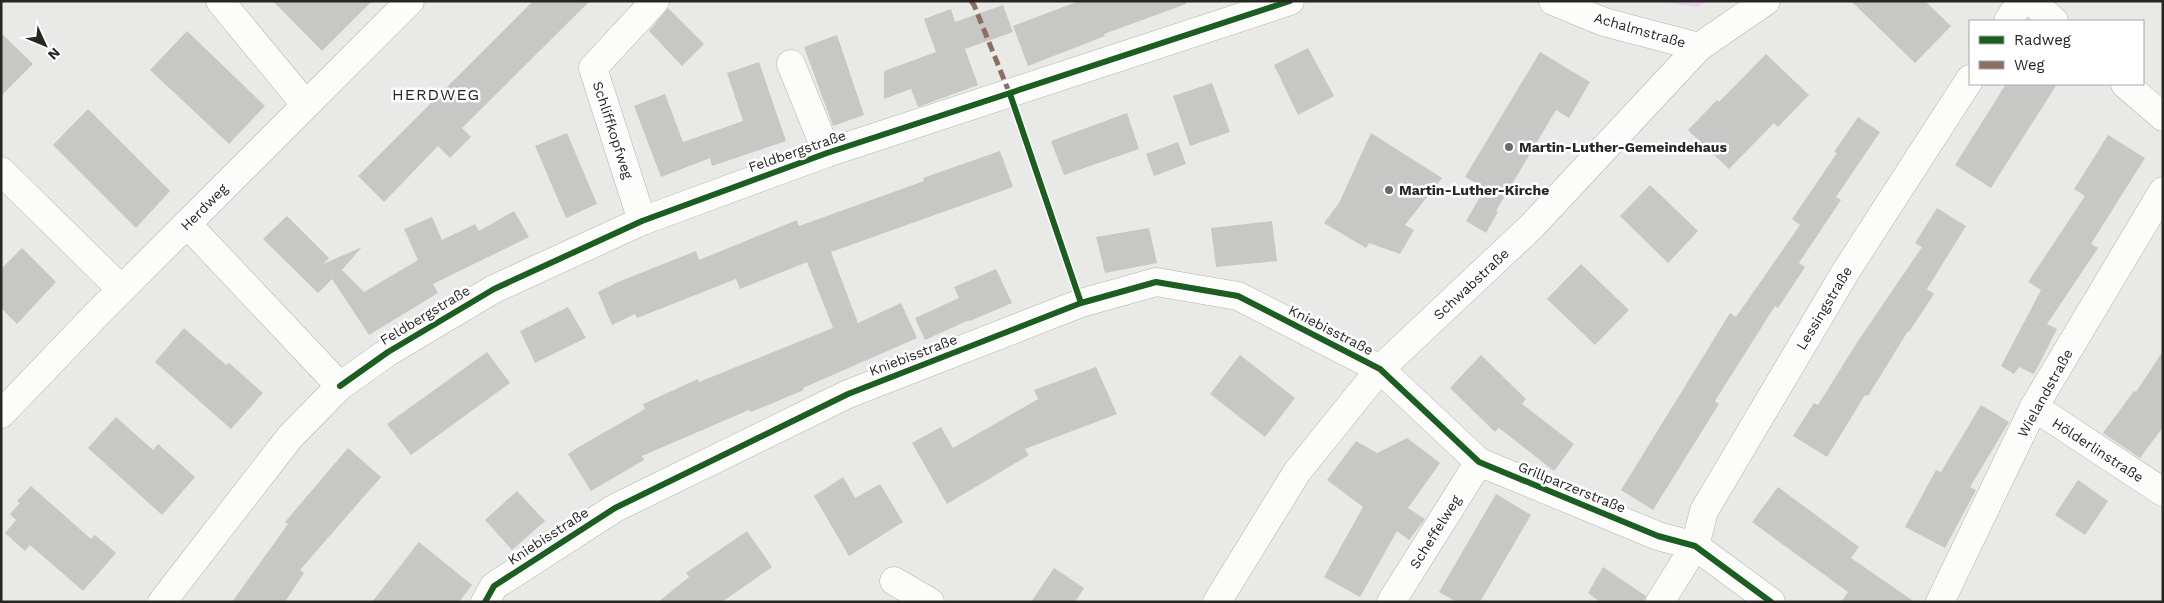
<svg xmlns="http://www.w3.org/2000/svg" width="2164" height="603" font-family="'Work Sans',sans-serif">
  <style>
    .green { fill: #efcef0 }
    .building { fill: #c7c8c6 }
    .lines { fill: none; stroke-linecap: round; stroke-linejoin: round }
    .minor-casing { stroke: #b2b3b1; stroke-width: 29 }
    .minor { stroke: #fcfcfb; stroke-width: 28 }
    .quiet { stroke: #8d6e63; stroke-width: 5; stroke-dasharray: 10 5; stroke-linecap: butt }
    .cycleway-casing { stroke: #fff; stroke-width: 9 }
    .cycleway { stroke: #1b5e20; stroke-width: 6 }
    .poi-dot { fill: #6a6b68; stroke: #fff; stroke-width: 2 }
    .labels { text-anchor: middle; stroke-width: 5; stroke-linejoin: round; paint-order: stroke }
    .street-label { font-size: 14px; fill: #262624; stroke: #fff }
    .poi-label { font-size: 14px; font-weight: bold; fill: #262624; stroke: #fff; text-anchor: start }
    .quarter-label { font-size: 16px; letter-spacing: 1px; fill: #262624; stroke: #fff }
  </style>
  <rect width="100%" height="100%" fill="#e9eae7"/>
  <polygon class="green" points="1658,1 1707,1 1696,7"/>
  <g class="building">
    <polygon points="273,1 372,1 322,51"/>
    <polygon points="533,1 590,1 462,128 471,137 450,158 438,146 384,202 358,176"/>
    <polygon points="1079,1 1186,1 1186,4 1104,34 1105,36 1028,66 1013,26"/>
    <polygon points="1851,1 1925,1 1951,26 1915,63"/>
    <polygon points="1003,5 1013,32 965,49 978,85 918,107 911,89 884,99 884,71 936,52 924,19 951,9 955,22"/>
    <polygon points="668,8 704,44 682,66 649,31"/>
    <polygon points="187,31 265,106 229,144 150,70"/>
    <polygon points="1,33 33,64 1,96"/>
    <polygon points="837,35 864,115 833,126 804,47"/>
    <polygon points="1308,48 1334,96 1298,115 1274,65"/>
    <polygon points="1540,52 1590,82 1569,118 1556,110 1496,211 1498,212 1486,233 1466,221 1485,188 1465,177"/>
    <polygon points="1766,54 1809,95 1778,127 1774,123 1729,169 1688,130 1717,100 1719,102"/>
    <polygon points="759,62 786,141 712,166 710,158 661,177 634,106 665,94 683,142 743,121 727,73"/>
    <polygon points="1212,83 1230,132 1190,146 1173,96"/>
    <polygon points="2006,84 2057,84 1991,188 1955,165"/>
    <polygon points="88,109 170,191 136,228 53,145"/>
    <polygon points="1127,113 1139,149 1064,175 1051,141"/>
    <polygon points="1858,117 1880,132 1836,197 1841,200 1799,263 1805,267 1778,308 1775,306 1715,401 1719,404 1653,510 1621,490 1730,313 1736,317 1800,225 1792,219 1837,153 1834,152"/>
    <polygon points="567,133 597,204 566,218 535,146"/>
    <polygon points="1371,133 1442,178 1405,225 1414,230 1400,254 1369,243 1366,248 1324,223 1339,203"/>
    <polygon points="2108,135 2145,158 2091,244 2098,248 2047,324 2057,329 2034,374 2019,367 2014,374 2001,366 2041,290 2028,282 2085,196 2074,189"/>
    <polygon points="1178,142 1186,164 1154,176 1146,154"/>
    <polygon points="1000,151 1013,187 831,252 858,323 901,303 917,338 803,388 804,390 751,412 749,410 642,456 644,460 591,491 568,454 577,448 645,409 643,404 698,379 699,382 833,328 807,262 740,289 736,279 637,318 635,314 612,325 598,292 618,282 696,251 699,260 797,220 799,226 924,181 923,178"/>
    <polygon points="1650,185 1698,231 1668,263 1620,216"/>
    <polygon points="1937,208 1966,226 1927,289 1934,294 1909,332 1908,331 1868,396 1865,395 1827,457 1793,436 1814,403 1818,405 1858,341 1922,247 1915,243"/>
    <polygon points="514,211 529,237 433,284 438,293 369,335 332,279 318,293 263,239 287,216 329,258 323,264 362,247 342,270 364,292 418,260 404,229 432,217 442,240 475,224 479,231"/>
    <polygon points="1272,221 1277,261 1216,267 1211,228"/>
    <polygon points="1149,228 1157,263 1105,273 1096,237"/>
    <polygon points="22,248 56,282 17,324 1,308 1,269"/>
    <polygon points="1581,264 1629,310 1595,345 1547,299"/>
    <polygon points="996,269 1012,303 970,321 969,320 925,340 915,318 959,298 954,287"/>
    <polygon points="568,307 586,338 535,363 520,331"/>
    <polygon points="184,328 226,365 229,363 263,393 231,429 155,362"/>
    <polygon points="2163,351 2163,427 2140,458 2103,433 2134,391 2136,392"/>
    <polygon points="487,352 510,383 411,455 387,424"/>
    <polygon points="1240,355 1295,398 1265,437 1210,394"/>
    <polygon points="1481,355 1526,399 1522,404 1574,444 1554,471 1499,428 1495,432 1450,388"/>
    <polygon points="1096,367 1117,414 1025,449 1029,455 947,504 912,443 941,427 953,448 1038,399 1034,390"/>
    <polygon points="1981,405 2009,422 1970,487 1976,490 1945,548 1905,527 1936,470 1941,472"/>
    <polygon points="116,417 153,450 158,444 195,477 162,515 88,448"/>
    <polygon points="1407,438 1440,463 1408,508 1425,519 1409,540 1397,531 1360,597 1324,577 1363,507 1327,480 1356,441 1377,453"/>
    <polygon points="348,448 381,477 300,570 304,573 285,602 232,602 288,524 285,522"/>
    <polygon points="843,477 855,498 880,484 903,522 849,556 814,496"/>
    <polygon points="2078,480 2108,501 2085,535 2055,515"/>
    <polygon points="31,486 91,539 95,535 116,553 83,591 30,545 25,551 5,533 16,520 10,514 20,503 17,501"/>
    <polygon points="1778,487 1859,547 1851,558 1915,602 1841,602 1848,592 1752,522"/>
    <polygon points="517,491 545,521 512,550 485,520"/>
    <polygon points="1496,494 1531,515 1480,602 1457,602 1439,592"/>
    <polygon points="747,531 772,567 722,602 658,602 689,577 686,573"/>
    <polygon points="419,542 472,585 459,602 372,602"/>
    <polygon points="1603,567 1646,596 1644,602 1600,602 1588,593"/>
    <polygon points="1054,568 1084,588 1075,602 1031,602"/>
  </g>
  <g class="lines">
    <defs>
      <g id="minor">
        <polyline points="220,1 306,105"/>
        <polyline points="1553,1 1604,22 1699,47"/>
        <polyline points="2031,1 2054,21"/>
        <polyline points="2008,21 2021,1"/>
        <polyline points="791,64 827,153"/>
        <polyline points="2125,84 2163,117"/>
        <polyline points="1,171 121,289"/>
        <polyline points="642,221 593,68 655,1"/>
        <polyline points="340,386 388,352 494,289 642,221 827,153 1290,1"/>
        <polyline points="2034,407 2163,492"/>
        <polyline points="1,414 96,315 410,1"/>
        <polyline points="894,581 930,602"/>
        <polyline points="162,602 290,437 340,386 187,224"/>
        <polyline points="485,602 494,586 615,508 848,394 1081,303 1156,282 1238,296 1380,369 1479,462 1658,536 1695,546 1771,602"/>
        <polyline points="1217,602 1297,472 1380,369 1532,226 1699,47 1766,1"/>
        <polyline points="1391,602 1479,462"/>
        <polyline points="1660,602 1695,546 1704,511 1846,271 1970,79"/>
        <polyline points="1940,602 2034,407 2163,191"/>
      </g>
    </defs>
    <use href="#minor" class="minor-casing"/>
    <use href="#minor" class="minor"/>
    <polyline class="quiet" points="971,1 974,5 1011,97"/>
    <defs>
      <g id="cycleway">
        <polyline points="1010,94 1081,303"/>
        <polyline points="340,386 388,352 494,289 642,221 827,153 1290,1"/>
        <polyline points="485,602 494,586 615,508 848,394 1081,303 1156,282 1238,296 1380,369 1479,462 1658,536 1695,546 1771,602"/>
      </g>
    </defs>
    <use href="#cycleway" class="cycleway-casing"/>
    <use href="#cycleway" class="cycleway"/>
  </g>
  <g class="poi-dot">
    <circle cx="1509" cy="147" r="5"/>
    <circle cx="1389" cy="190" r="5"/>
  </g>
  <g class="labels">
    <g class="street-label">
      <text transform="translate(1640 30) rotate(16)" y="5">Achalmstraße</text>
      <text transform="translate(613 130) rotate(72)" y="5">Schliffkopfweg</text>
      <text transform="translate(797 151) rotate(-19)" y="5">Feldbergstraße</text>
      <text transform="translate(204 207) rotate(-45)" y="5">Herdweg</text>
      <text transform="translate(1471 284) rotate(-43)" y="5">Schwabstraße</text>
      <text transform="translate(1824 308) rotate(-59)" y="5">Lessingstraße</text>
      <text transform="translate(425 315) rotate(-31)" y="5">Feldbergstraße</text>
      <text transform="translate(1331 330) rotate(27)" y="5">Kniebisstraße</text>
      <text transform="translate(913 355) rotate(-21)" y="5">Kniebisstraße</text>
      <text transform="translate(2045 393) rotate(-61)" y="5">Wielandstraße</text>
      <text transform="translate(2098 450) rotate(33)" y="5">Hölderlinstraße</text>
      <text transform="translate(1572 487) rotate(22)" y="5">Grillparzerstraße</text>
      <text transform="translate(1435 532) rotate(-58)" y="5">Scheffelweg</text>
      <text transform="translate(548 536) rotate(-33)" y="5">Kniebisstraße</text>
    </g>
    <g class="poi-label">
      <text x="1519" y="152">Martin-Luther-Gemeindehaus</text>
      <text x="1399" y="195">Martin-Luther-Kirche</text>
    </g>
    <g class="quarter-label">
      <text x="436" y="100">HERDWEG</text>
    </g>
  </g>
  <rect width="2164" height="603" fill="none" stroke="#262624" stroke-width="5"/>
  <rect x="1969" y="20" width="175" height="65" fill="#ffffff" stroke="#a8a8a7"/>
  <rect x="1979" y="36" width="25" height="8" fill="#1b5e20" stroke="#a8a8a7"/>
  <text x="2014" y="45" font-size="15" fill="#262624">Radweg</text>
  <rect x="1979" y="61" width="25" height="8" fill="#8d6e63" stroke="#a8a8a7"/>
  <text x="2014" y="70" font-size="15" fill="#262624">Weg</text>
  <g transform="translate(45 45) rotate(134)" stroke="#ffffff" stroke-width="4" paint-order="stroke">
  <path d="M0-4L9 19L0 12L-9 19Z" fill="#262624"/>
  <text y="-8" font-size="14" font-weight="bold" text-anchor="middle" fill="#262624">N</text>
  </g>
</svg>
